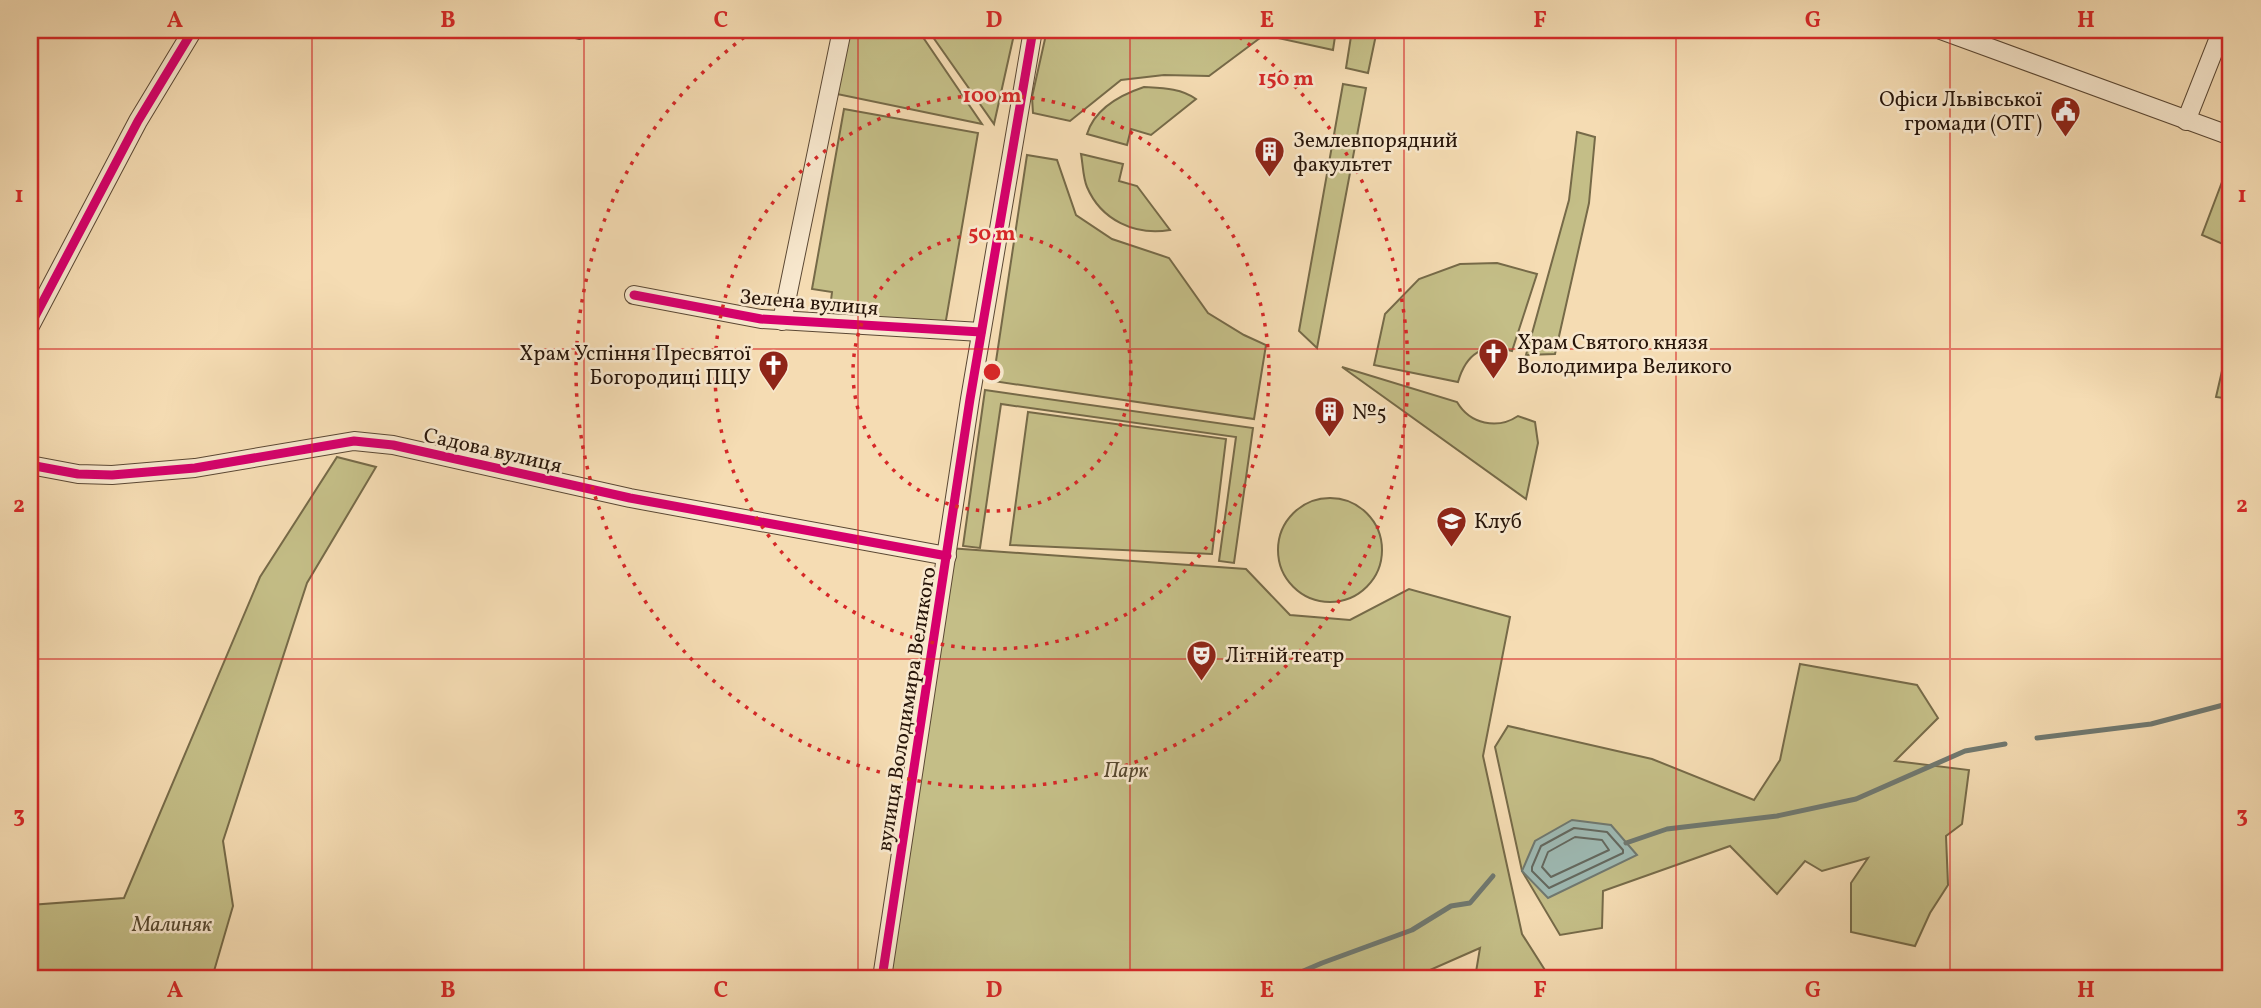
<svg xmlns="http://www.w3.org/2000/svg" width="2261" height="1008" font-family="Vollkorn,serif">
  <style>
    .green { fill: #c4be87; stroke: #766a48; stroke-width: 2 }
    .water { fill: #9ebab4; stroke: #6f7870; stroke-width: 2 }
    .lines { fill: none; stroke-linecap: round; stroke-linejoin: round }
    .shore { stroke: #63685f; stroke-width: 2 }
    .stream { stroke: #6f7870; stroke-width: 5 }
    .street-casing { stroke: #5b4834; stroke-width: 20 }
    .street { stroke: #f8e8ce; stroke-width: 18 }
    .cycleway-casing { stroke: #f8e8ce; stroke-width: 13 }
    .cycleway { stroke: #d6006c; stroke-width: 9 }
    .grid { fill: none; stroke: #d62828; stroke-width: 2; stroke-opacity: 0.55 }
    .ring { fill: none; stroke: #d62828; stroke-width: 3.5; stroke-dasharray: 3.5 7 }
    .labels { text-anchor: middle; stroke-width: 5; stroke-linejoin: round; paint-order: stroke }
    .poi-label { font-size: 21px; fill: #28160a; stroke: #f8e8ce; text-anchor: start }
    .street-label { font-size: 21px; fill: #28160a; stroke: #f8e8ce }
    .park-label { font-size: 21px; font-style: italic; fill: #574830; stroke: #f8e8ce }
    .centre { fill: #d62828; stroke: #f8e8ce; stroke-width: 3.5 }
    .ring-label { font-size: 21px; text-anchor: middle; font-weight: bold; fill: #d62828; stroke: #f8e8ce; stroke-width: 5; stroke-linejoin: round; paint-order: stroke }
    .neatline { fill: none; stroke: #d62828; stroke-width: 2.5 }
    .grid-label { font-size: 23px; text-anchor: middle; font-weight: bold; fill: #d62828 }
  </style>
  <rect width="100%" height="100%" fill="#f5dcb3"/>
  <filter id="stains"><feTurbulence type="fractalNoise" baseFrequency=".00286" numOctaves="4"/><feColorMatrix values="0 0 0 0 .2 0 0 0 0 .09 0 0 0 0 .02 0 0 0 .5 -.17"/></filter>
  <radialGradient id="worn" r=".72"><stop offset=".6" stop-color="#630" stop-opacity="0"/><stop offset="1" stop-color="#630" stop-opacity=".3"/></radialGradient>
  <g class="green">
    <polygon points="850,30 918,30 982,124 837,94"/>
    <polygon points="928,30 1015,30 994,124"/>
    <polygon points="1047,30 1336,30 1333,50 1264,35 1209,76 1164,75 1121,80 1070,121 1033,113 1032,97"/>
    <polygon points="1352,30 1377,30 1368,73 1346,68"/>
    <polygon points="1343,84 1366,88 1317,348 1299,331"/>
    <path d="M1144 87C1162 88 1181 88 1196 99L1151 135 1131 129 1127 145 1087 134C1095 108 1120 95 1144 87Z"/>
    <polygon points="844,109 978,133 945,326 829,317 832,292 812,289"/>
    <polygon points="1577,132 1595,137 1589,203 1555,354 1526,355 1569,200"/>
    <path d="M1081 154 1123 164 1119 181 1137 186 1170 230C1135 236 1101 220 1087 187 1083 178 1083 165 1081 154Z"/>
    <polygon points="1027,155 1057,160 1076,215 1112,239 1169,258 1208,313 1244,335 1266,345 1254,419 993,381"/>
    <polygon points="2222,182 2231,186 2231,229 2225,245 2202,235"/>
    <path d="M1497 263 1537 274 1512 351C1483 342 1466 354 1458 382L1374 365 1385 314 1419 279 1460 264Z"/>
    <polygon points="2225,358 2231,360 2231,399 2216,397"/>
    <path d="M1342 367 1457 402C1470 424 1497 430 1518 416L1535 422 1538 443 1526 499Z"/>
    <polygon points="985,390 1253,428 1234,563 1219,561 1236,437 1001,404 980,548 963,546"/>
    <polygon points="1028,412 1226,439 1212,554 1010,545"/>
    <polygon points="337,457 376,467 307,583 223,841 233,906 212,978 30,978 30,905 124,898 260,577"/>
    <circle cx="1330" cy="550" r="52"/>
    <polygon points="948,548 1246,569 1290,615 1350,620 1409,589 1510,617 1483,756 1522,934 1550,978 1475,978 1480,948 1412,978 882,978"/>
    <polygon points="1800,664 1917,685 1938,718 1895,761 1969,770 1962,824 1946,836 1948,885 1930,913 1915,946 1851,932 1851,883 1868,858 1822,871 1805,861 1777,894 1730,846 1603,891 1602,928 1560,935 1522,871 1495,747 1508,726 1652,759 1754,800 1780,760"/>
  </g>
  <polygon class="water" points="1572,820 1611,825 1637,855 1548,898 1522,871 1535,841"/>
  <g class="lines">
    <g class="shore">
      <polygon points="1574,828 1607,832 1623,850 1623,853 1549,888 1532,871 1532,867 1541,846"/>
      <polygon points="1575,837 1602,840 1609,850 1551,877 1542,867 1548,852"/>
    </g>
    <g class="stream">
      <polyline points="2037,738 2151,724 2231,703"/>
      <polyline points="1626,843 1667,829 1777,816 1856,799 1965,751 2005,744"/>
      <polyline points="30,970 64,978"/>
      <polyline points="1287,978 1322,963 1412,930 1451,906 1470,903 1493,876"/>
    </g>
    <defs>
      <g id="street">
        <polyline points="579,30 580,30"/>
        <polyline points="1941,30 2231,136"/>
        <polyline points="2186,121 2222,30"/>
        <polyline points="634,295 761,319 981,332"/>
        <polyline points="782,321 842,30"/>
        <polyline points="30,326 138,121 193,30"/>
        <polyline points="30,465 78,474 112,475 195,468 354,441 393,445 630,498 947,556"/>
        <polyline points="882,978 970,399 1033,30"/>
      </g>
    </defs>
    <use href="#street" class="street-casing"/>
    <use href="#street" class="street"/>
    <defs>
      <g id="cycleway">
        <polyline points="634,295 761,319 981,332"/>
        <polyline points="30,326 138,121 193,30"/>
        <polyline points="30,465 78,474 112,475 195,468 354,441 393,445 630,498 947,556"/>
        <polyline points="882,978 970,399 1033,30"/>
      </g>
    </defs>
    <use href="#cycleway" class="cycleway-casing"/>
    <use href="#cycleway" class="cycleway"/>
  </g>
  <path class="grid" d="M312 30V978M584 30V978M858 30V978M1130 30V978M1404 30V978M1676 30V978M1950 30V978M30 349H2231M30 659H2231"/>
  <g class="ring">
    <circle cx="992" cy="372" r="139"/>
    <circle cx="992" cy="372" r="277"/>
    <path d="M1231 31A416 416 0 1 1 753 31"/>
  </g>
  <defs>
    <symbol id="civic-pin" viewBox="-11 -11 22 30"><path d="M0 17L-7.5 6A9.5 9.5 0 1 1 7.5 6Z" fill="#8f2418" stroke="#f8e8ce"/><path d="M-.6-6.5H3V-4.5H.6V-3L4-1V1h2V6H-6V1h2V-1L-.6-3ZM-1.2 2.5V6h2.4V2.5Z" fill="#fff"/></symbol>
    <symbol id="building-pin" viewBox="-11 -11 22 30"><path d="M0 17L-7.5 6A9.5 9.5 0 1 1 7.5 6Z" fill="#8f2418" stroke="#f8e8ce"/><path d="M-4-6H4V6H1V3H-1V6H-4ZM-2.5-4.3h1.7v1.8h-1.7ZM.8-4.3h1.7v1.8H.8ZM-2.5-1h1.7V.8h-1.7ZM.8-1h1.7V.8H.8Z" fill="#fff"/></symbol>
    <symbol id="church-pin" viewBox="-11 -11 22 30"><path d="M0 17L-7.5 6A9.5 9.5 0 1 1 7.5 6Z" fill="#8f2418" stroke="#f8e8ce"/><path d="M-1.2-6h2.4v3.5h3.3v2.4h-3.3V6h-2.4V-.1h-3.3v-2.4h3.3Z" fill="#fff"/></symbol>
    <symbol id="university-pin" viewBox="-11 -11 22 30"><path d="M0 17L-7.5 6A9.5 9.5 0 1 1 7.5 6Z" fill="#8f2418" stroke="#f8e8ce"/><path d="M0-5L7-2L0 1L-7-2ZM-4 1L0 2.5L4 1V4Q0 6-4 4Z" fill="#fff"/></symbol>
    <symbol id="theatre-pin" viewBox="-11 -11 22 30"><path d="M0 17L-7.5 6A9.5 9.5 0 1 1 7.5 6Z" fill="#8f2418" stroke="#f8e8ce"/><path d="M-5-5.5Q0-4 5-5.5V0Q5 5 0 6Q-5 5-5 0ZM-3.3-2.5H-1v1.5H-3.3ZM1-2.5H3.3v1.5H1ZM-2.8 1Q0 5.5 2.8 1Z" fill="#fff"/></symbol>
  </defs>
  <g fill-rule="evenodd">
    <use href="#civic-pin" x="2048" y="94" width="35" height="47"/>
    <use href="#building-pin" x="1252" y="134" width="35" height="47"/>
    <use href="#church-pin" x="1476" y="336" width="35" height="47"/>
    <use href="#church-pin" x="756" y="348" width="35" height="47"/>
    <use href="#building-pin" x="1312" y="394" width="35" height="47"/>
    <use href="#university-pin" x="1434" y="504" width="35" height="47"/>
    <use href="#theatre-pin" x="1184" y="638" width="35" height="47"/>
  </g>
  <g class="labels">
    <g class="poi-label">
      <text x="2042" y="106" text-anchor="end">Офіси Львівської<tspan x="2042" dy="24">громади (ОТГ)</tspan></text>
      <text x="1293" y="147">Землевпорядний<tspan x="1293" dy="24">факультет</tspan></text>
      <text x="1517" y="349">Храм Святого князя<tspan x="1517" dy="24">Володимира Великого</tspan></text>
      <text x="751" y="360" text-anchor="end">Храм Успіння Пресвятої<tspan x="751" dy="24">Богородиці ПЦУ</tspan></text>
      <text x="1352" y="419">№5</text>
      <text x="1474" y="528">Клуб</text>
      <text x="1225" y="662">Літній театр</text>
    </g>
    <g class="street-label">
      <text transform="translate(809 302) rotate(5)" y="7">Зелена вулиця</text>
      <text transform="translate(493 450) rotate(13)" y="7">Садова вулиця</text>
      <text transform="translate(906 709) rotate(-81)" y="7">вулиця Володимира Великого</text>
    </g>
    <g class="park-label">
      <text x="1126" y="777">Парк</text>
      <text x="172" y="931">Малиняк</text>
    </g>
  </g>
  <circle cx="992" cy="372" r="10" class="centre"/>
  <g class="ring-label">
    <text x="1286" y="85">150 m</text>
    <text x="992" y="102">100 m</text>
    <text x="992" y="240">50 m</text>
  </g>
  <rect width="2261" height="1008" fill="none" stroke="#f5dcb3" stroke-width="77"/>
  <rect x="38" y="38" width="2184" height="932" class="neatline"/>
  <g class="grid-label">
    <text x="175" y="27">A</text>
    <text x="448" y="27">B</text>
    <text x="721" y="27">C</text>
    <text x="994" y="27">D</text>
    <text x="1267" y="27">E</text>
    <text x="1540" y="27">F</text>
    <text x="1813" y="27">G</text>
    <text x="2086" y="27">H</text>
    <text x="19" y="202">1</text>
    <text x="2242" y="202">1</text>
    <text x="19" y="512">2</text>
    <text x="2242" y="512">2</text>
    <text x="19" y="822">3</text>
    <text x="2242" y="822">3</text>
    <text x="175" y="997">A</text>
    <text x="448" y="997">B</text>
    <text x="721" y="997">C</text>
    <text x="994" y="997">D</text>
    <text x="1267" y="997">E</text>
    <text x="1540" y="997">F</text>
    <text x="1813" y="997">G</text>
    <text x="2086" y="997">H</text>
  </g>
  <rect width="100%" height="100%" filter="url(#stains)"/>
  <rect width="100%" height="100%" fill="url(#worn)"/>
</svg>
